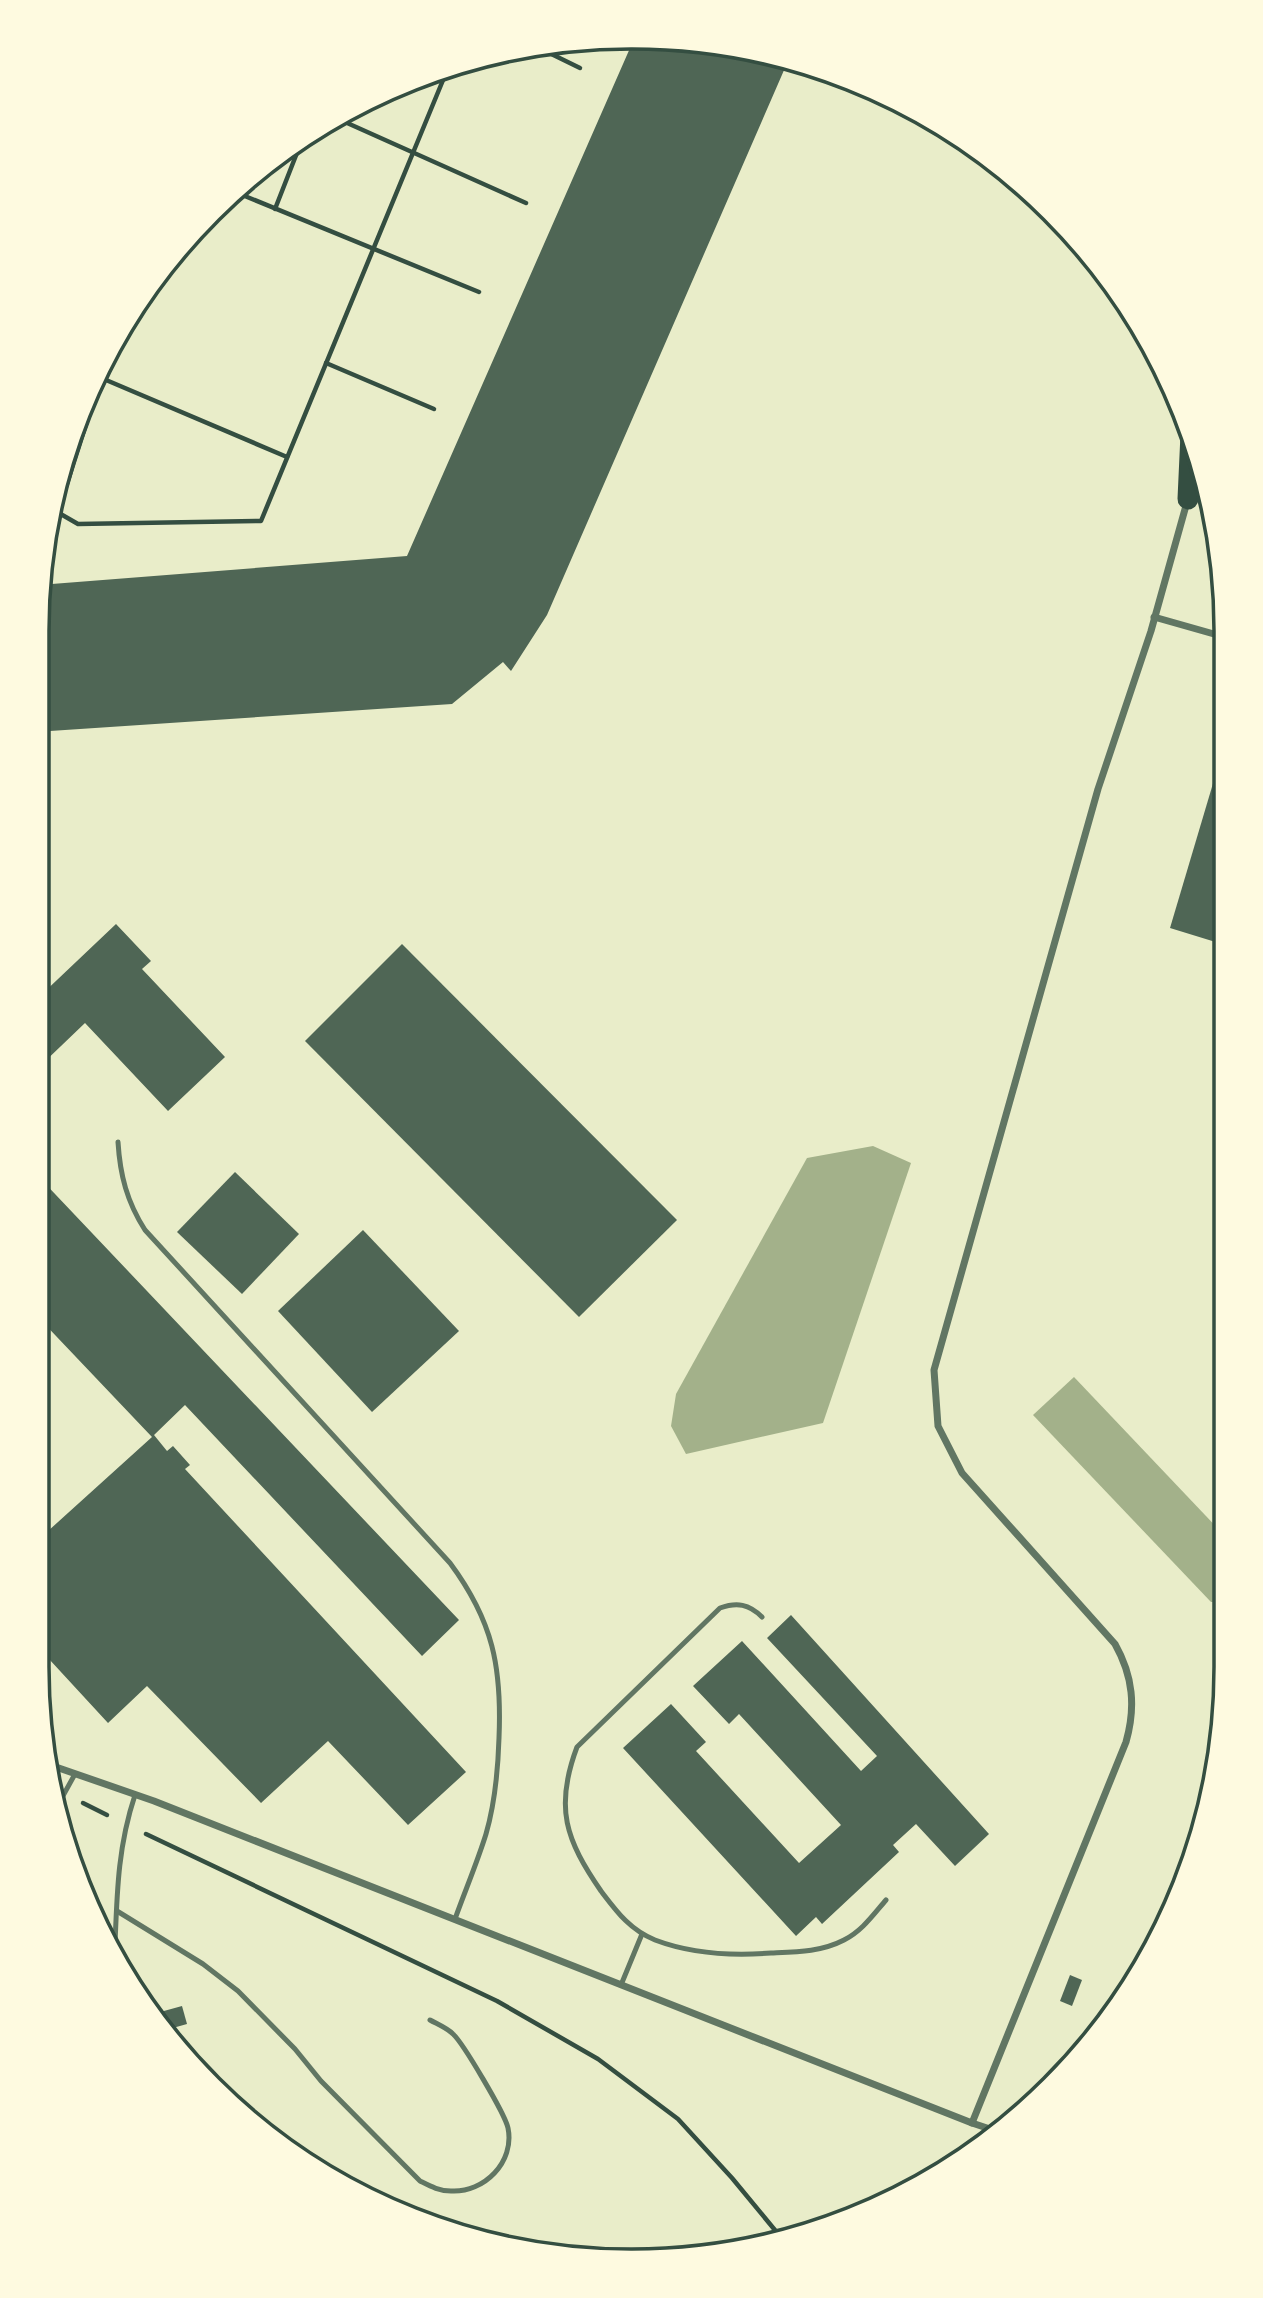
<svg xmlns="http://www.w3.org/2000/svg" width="1263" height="2298" font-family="'Nunito Sans',sans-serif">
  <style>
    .water { fill: #a3b18a }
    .building { fill: #4f6655 }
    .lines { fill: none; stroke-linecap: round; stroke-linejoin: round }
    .path { stroke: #344e41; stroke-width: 4.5 }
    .service { stroke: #617663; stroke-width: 5 }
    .minor { stroke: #617663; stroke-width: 7 }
    .motorway { stroke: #344e41; stroke-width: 21 }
    .rim { fill: none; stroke: #344e41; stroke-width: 3.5 }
  </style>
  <rect width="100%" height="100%" fill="#e9edc9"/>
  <g class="water">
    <polygon points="873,1146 911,1163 823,1423 686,1454 671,1426 676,1394 807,1158"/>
    <polygon points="1074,1377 1224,1535 1224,1602 1211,1602 1033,1415"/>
  </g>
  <g class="building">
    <polygon points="634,39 709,42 788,61 547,615 511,671 503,662 452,704 50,731 38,618 39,585 407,556"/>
    <polygon points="1217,770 1222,772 1222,944 1170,928"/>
    <polygon points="116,924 151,961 142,969 225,1057 168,1111 85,1023 37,1069 38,998"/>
    <polygon points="402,944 677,1220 579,1317 305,1041"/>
    <polygon points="235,1172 299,1234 242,1294 177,1232"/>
    <polygon points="37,1175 459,1620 422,1656 185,1405 154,1435 167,1451 173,1446 190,1465 185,1469 466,1772 408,1825 328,1741 261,1803 147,1686 108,1723 37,1646 37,1541 152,1437 37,1316"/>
    <polygon points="363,1230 459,1331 372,1412 278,1311"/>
    <polygon points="791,1615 989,1834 955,1866 916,1824 893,1845 899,1852 822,1924 816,1917 796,1936 623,1748 671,1704 706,1742 696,1751 799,1863 841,1825 739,1714 729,1724 693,1686 742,1641 861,1771 877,1756 767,1638"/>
    <polygon points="1070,1975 1082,1980 1072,2006 1060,2001"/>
    <polygon points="182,2006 187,2024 162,2031 153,2014"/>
  </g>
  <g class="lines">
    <g class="path">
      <polyline points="537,47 580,68"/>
      <polyline points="336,118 526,203"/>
      <polyline points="235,192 479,292"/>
      <polyline points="275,209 302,140"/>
      <polyline points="326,363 434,409"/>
      <polyline points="99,377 287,457"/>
      <polyline points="52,509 78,524 261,521 448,68"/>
      <polyline points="58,512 110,349"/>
      <polyline points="83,1803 107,1815"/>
      <polyline points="146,1834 497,2001 598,2059 678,2119 732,2178 779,2235"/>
    </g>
    <g class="service">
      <path d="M118 1142C120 1175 127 1202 145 1230L450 1563C493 1621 502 1667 499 1738 498 1770 495 1803 486 1834 477 1863 465 1891 455 1919"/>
      <path d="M762 1617C749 1604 737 1602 720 1608L577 1747C554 1808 566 1840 601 1891 617 1912 630 1930 655 1940 692 1954 733 1956 771 1953 796 1952 821 1952 844 1940 862 1931 873 1915 886 1900"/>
      <polyline points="59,1803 75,1774"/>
      <path d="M117 1911 203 1964 238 1991 295 2049 321 2081 420 2181C430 2186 439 2191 451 2191 484 2193 515 2162 508 2128 505 2114 463 2043 453 2034 447 2028 437 2024 430 2020"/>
      <path d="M115 1945C117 1892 118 1846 135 1795"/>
      <polyline points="621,1985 642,1934"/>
    </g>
    <g class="minor">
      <polyline points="1154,617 1221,636"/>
      <polyline points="53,1766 154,1801 972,2123 996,2131"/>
      <path d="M972 2123 1126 1742C1136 1707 1133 1676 1115 1644L962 1473 938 1426 934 1370 1098 789 1151 631 1187 502"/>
    </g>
    <polyline class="motorway" points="1188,499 1191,434"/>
  </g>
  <path d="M0 0H1263V2298H0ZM631 49H632A582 582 0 0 1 1214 631V1667A582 582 0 0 1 632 2249H631A582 582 0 0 1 49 1667V631A582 582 0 0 1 631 49Z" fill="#fefae0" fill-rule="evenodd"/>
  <path class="rim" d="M631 49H632A582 582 0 0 1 1214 631V1667A582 582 0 0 1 632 2249H631A582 582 0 0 1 49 1667V631A582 582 0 0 1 631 49Z"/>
</svg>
